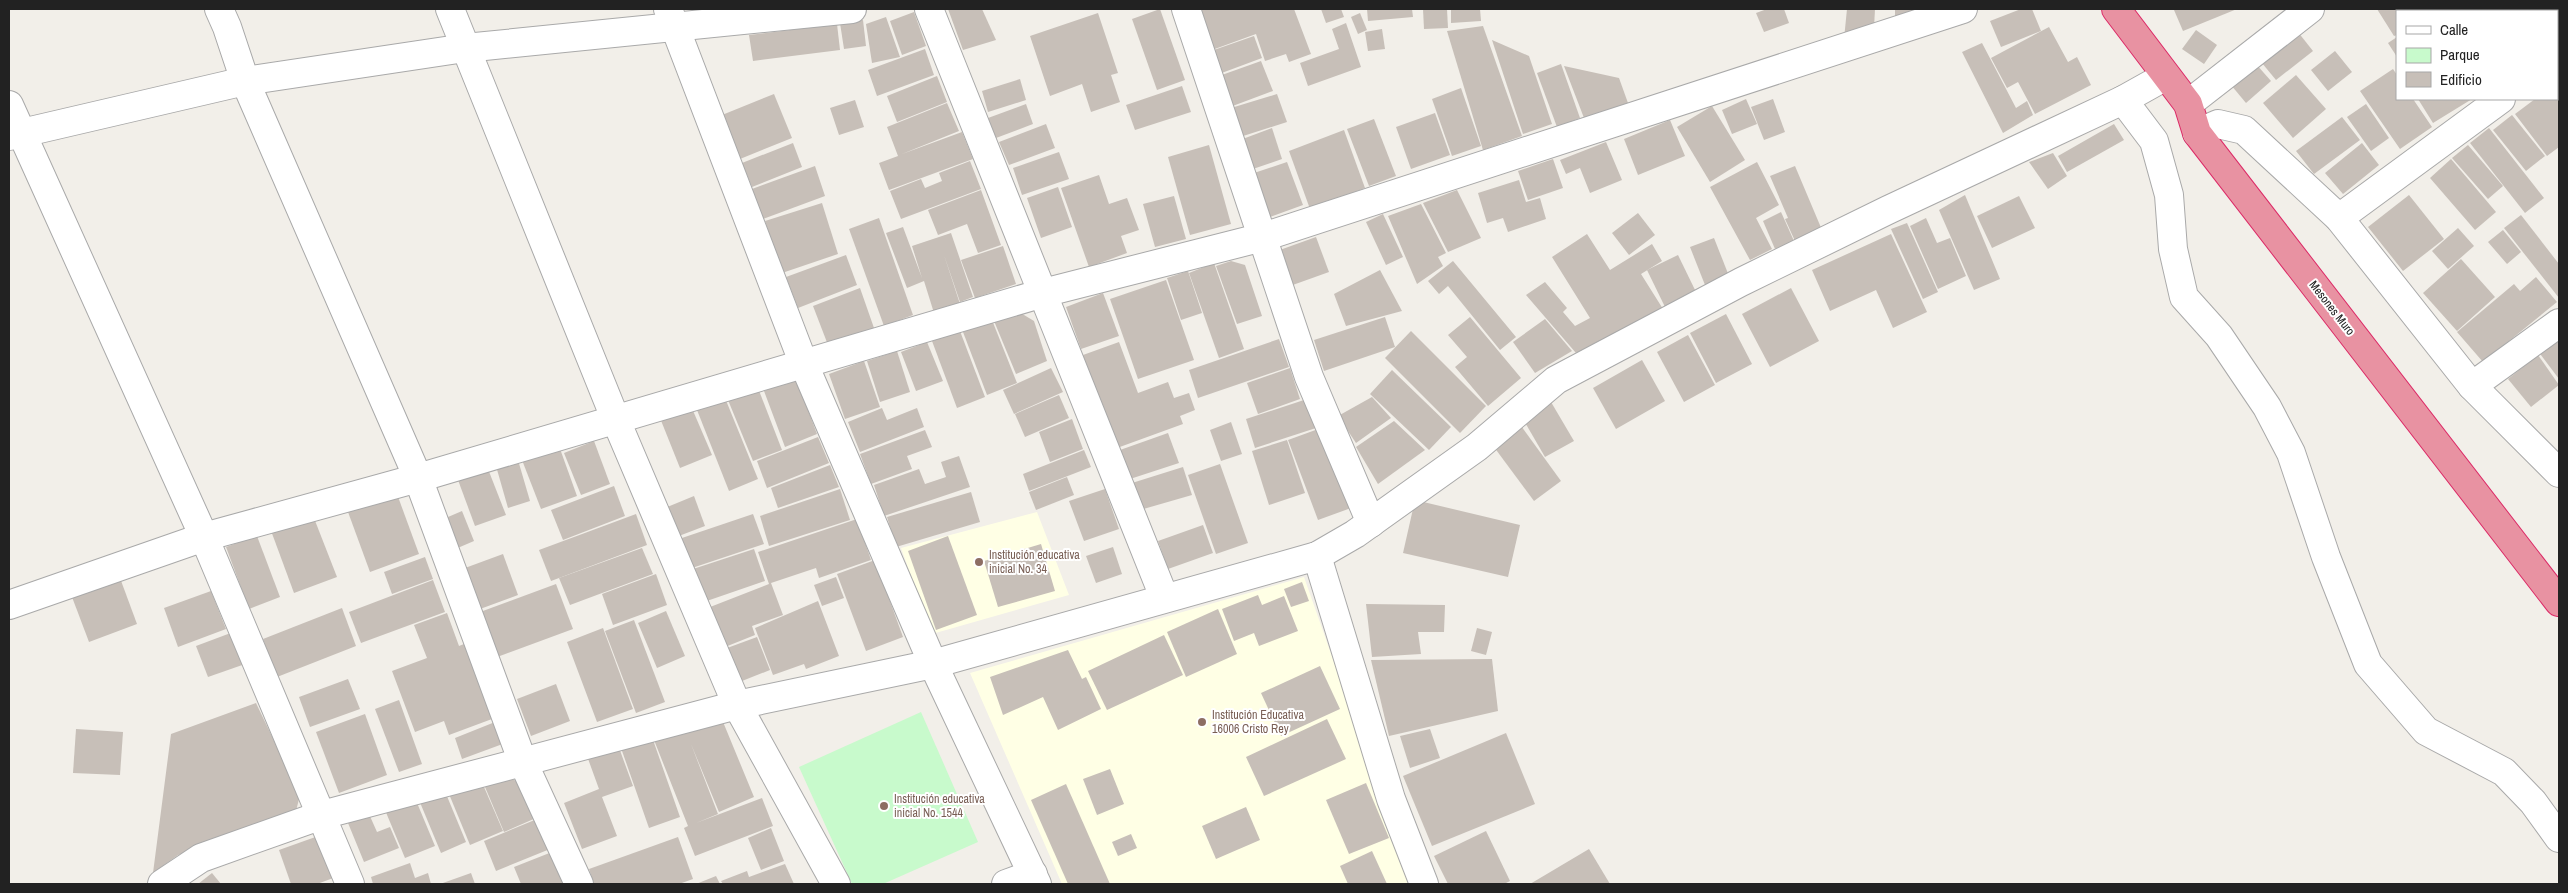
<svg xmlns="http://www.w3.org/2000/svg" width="2568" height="893" font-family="'Archivo Narrow',sans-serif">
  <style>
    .education { fill: #ffffe5 }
    .park { fill: #c8facc }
    .building { fill: #c7bfb8 }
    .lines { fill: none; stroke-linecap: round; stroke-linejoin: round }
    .minor-casing { stroke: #a9a9a9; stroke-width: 30 }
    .highway-casing { stroke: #dc2a67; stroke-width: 30 }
    .minor { stroke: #fff; stroke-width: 28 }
    .highway { stroke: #e892a2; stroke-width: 28 }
    .education-dot { fill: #8d6e63; stroke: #fff; stroke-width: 2 }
    .labels { text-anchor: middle; stroke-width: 4; stroke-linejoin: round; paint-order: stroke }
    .street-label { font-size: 12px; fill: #222; stroke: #fff }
    .education-label { font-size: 12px; fill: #785e54; stroke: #fff; text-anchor: start }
  </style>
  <rect width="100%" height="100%" fill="#f2efe9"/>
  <g class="education">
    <polygon points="1037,512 1069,595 932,634 901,548"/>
    <polygon points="1304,577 1412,884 1062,884 970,673"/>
  </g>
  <polygon class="park" points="921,712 978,842 883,884 852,884 799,767"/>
  <g class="building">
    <polygon points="948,9 982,9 996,40 963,50"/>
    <polygon points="1160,9 1185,80 1157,90 1132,19"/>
    <polygon points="1197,9 1294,9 1311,54 1289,62 1286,54 1265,61 1256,34 1212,50"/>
    <polygon points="1321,9 1341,9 1344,17 1326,23"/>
    <polygon points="1367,9 1412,9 1413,17 1368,21"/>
    <polygon points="1423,9 1447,9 1448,28 1424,29"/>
    <polygon points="1451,9 1480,9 1481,21 1451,23"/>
    <polygon points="1767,9 1784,9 1789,23 1764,32 1756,13"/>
    <polygon points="1847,9 1875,9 1874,28 1844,39"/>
    <polygon points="1895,9 1919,9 1920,13 1895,20"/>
    <polygon points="2021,9 2032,9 2041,31 2001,47 1990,21"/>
    <polygon points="2237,9 2183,31 2174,10 2176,9"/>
    <polygon points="2377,9 2439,9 2435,11 2397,11 2397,35 2394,36"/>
    <polygon points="914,12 926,46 902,55 890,21"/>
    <polygon points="1098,13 1118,73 1111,75 1120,102 1091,112 1082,84 1050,96 1030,36"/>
    <polygon points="1360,13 1367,30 1358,34 1351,17"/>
    <polygon points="886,17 900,57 872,63 866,24"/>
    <polygon points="863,20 866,46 844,49 840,23"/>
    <polygon points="1346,23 1361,67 1308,86 1300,63 1339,49 1332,29"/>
    <polygon points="837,24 840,50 753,61 749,35"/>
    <polygon points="1483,26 1522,136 1483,150 1447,31"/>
    <polygon points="2049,27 2068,62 2077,57 2091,85 2035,114 2018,82 2007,88 1991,58"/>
    <polygon points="2294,27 2313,51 2276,80 2257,57"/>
    <polygon points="1382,29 1385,49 1368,51 1365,32"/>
    <polygon points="2196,30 2217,45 2204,64 2182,49"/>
    <polygon points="1254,36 1262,58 1219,74 1211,51"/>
    <polygon points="2397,37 2397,57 2388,43"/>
    <polygon points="1492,40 1529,56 1552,124 1523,134"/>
    <polygon points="1982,43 2016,108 2027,101 2033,115 2003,133 1962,52"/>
    <polygon points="925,49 934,75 877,96 868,70"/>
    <polygon points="2335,51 2352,72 2328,91 2311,70"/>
    <polygon points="1261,61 1273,91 1230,107 1219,76"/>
    <polygon points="1561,64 1580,118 1557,127 1537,73"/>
    <polygon points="2256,64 2271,81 2246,103 2231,85"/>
    <polygon points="1564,66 1619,78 1628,103 1584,118"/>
    <polygon points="2393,69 2397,75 2397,99 2413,99 2432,127 2400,149 2360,91"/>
    <polygon points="2296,75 2326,109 2293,138 2263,103"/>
    <polygon points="937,76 947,102 897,122 887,96"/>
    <polygon points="1020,79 1026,100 988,112 982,91"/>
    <polygon points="1182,86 1191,112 1135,130 1126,105"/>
    <polygon points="1461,88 1481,146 1452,156 1432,99"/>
    <polygon points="774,94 792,138 740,159 722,115"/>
    <polygon points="1277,94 1287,122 1240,137 1231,108"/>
    <polygon points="2557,95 2559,98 2559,147 2547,156 2515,114 2535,99 2557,99"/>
    <polygon points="1746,99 1757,124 1732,134 1722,110"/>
    <polygon points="1773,99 1785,132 1764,140 1751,107"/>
    <polygon points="2418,99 2472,99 2433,123"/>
    <polygon points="855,100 864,127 839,135 830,108"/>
    <polygon points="947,103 959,131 902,154 962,132 973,159 889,190 879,163 898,156 887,127"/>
    <polygon points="1026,104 1033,124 996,138 988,118"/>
    <polygon points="2366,104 2389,138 2371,151 2347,117"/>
    <polygon points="1712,106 1745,160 1710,182 1677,127"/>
    <polygon points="1435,113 1450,155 1411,169 1396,127"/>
    <polygon points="2512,115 2545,156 2526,171 2493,130"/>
    <polygon points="2342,117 2360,140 2314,174 2296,151"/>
    <polygon points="1374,119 1396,176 1369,186 1347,129"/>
    <polygon points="1670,120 1685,156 1638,175 1624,139"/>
    <polygon points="1046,124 1055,148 1009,165 999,142"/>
    <polygon points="2114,124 2124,140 2067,172 2058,156"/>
    <polygon points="1272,128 1282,159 1250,170 1240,140"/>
    <polygon points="2489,128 2544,198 2525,213 2470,143"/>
    <polygon points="1344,130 1365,188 1310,209 1289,151"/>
    <polygon points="1606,142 1622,180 1590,193 1580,168 1566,174 1560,160"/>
    <polygon points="793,143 802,167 752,187 742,163"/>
    <polygon points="2362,143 2379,165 2343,194 2325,173"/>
    <polygon points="1209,145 1231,224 1190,235 1168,157"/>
    <polygon points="2468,145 2503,186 2488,199 2452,158"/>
    <polygon points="1059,152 1069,179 1022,195 1013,168"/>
    <polygon points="2053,153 2067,176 2048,189 2029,162"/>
    <polygon points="1553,159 1563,188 1528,200 1518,171"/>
    <polygon points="2451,159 2496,212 2475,230 2430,178"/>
    <polygon points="970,161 981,189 901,219 890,191 921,179 925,188 942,181 939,173"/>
    <polygon points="1287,162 1303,205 1267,218 1251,174"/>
    <polygon points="1757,162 1779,205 1756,218 1772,249 1750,260 1710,187"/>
    <polygon points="815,166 825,196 763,219 752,189"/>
    <polygon points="1795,166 1822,230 1795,241 1785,219 1788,218 1770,176"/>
    <polygon points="1099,175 1109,204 1127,198 1139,230 1121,236 1127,253 1089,267 1061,188"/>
    <polygon points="1519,180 1526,202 1540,198 1546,219 1508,232 1503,218 1487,223 1478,193"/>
    <polygon points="1058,187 1072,227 1041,238 1027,198"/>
    <polygon points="981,190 1001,245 978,253 967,224 938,235 928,210"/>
    <polygon points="1457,190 1481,238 1448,252 1423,203"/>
    <polygon points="1965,195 2000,279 1974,290 1939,210"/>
    <polygon points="2409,195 2444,239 2403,271 2368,227"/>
    <polygon points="1174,196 1186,239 1155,247 1143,204"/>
    <polygon points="2019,196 2035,228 1992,248 1977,216"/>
    <polygon points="822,203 838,254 782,273 765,221"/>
    <polygon points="1421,204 1446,253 1438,257 1443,266 1417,284 1388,216"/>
    <polygon points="1781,212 1794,241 1775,249 1763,221"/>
    <polygon points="1638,213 1655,235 1629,255 1612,233"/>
    <polygon points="1383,214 1403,257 1386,265 1366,222"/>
    <polygon points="2521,215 2559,264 2559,298 2504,228"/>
    <polygon points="879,218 913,315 884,326 849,229"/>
    <polygon points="1926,218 1937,243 1950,238 1966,276 1938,289 1910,226"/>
    <polygon points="1907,223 1938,292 1923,299 1891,229"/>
    <polygon points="903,227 922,278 912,246 951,233 973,297 960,302 944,255 960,304 934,313 924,281 907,288 886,233"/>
    <polygon points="2458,228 2474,246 2448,269 2432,251"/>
    <polygon points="2503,230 2521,252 2507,264 2488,242"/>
    <polygon points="1587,234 1610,270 1652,244 1662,261 1641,274 1663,309 1607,344 1603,339 1576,353 1526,295 1545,282 1567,308 1563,312 1575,326 1590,318 1552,257"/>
    <polygon points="1891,234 1927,312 1893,328 1876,290 1830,311 1812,270"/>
    <polygon points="1316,237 1329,272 1290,286 1277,251"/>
    <polygon points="1714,238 1729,276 1705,285 1690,247"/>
    <polygon points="1003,246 1016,284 975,298 961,260"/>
    <polygon points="846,255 857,285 798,308 786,277"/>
    <polygon points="1678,255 1696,292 1665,307 1647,270"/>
    <polygon points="2461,259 2495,297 2457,331 2423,293"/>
    <polygon points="1231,261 1245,265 1262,316 1237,324 1216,266"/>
    <polygon points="1453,261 1516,337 1500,350 1448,286 1439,294 1428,281"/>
    <polygon points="1214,263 1244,349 1219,358 1189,273"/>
    <polygon points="1380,270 1402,311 1346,326 1334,294"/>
    <polygon points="1188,271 1202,313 1181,320 1167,278"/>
    <polygon points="2536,277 2557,302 2483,362 2457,332 2514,284 2520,291"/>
    <polygon points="1166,280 1194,360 1138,379 1110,299"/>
    <polygon points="860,288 874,328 828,345 813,306"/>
    <polygon points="1791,288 1819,341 1770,367 1742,314"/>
    <polygon points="1103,293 1119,336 1081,349 1066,307"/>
    <polygon points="1019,312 1034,321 1047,361 1016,374 994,321"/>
    <polygon points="1726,314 1752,364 1716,383 1690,333"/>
    <polygon points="1385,317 1395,347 1324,371 1314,340"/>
    <polygon points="1470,317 1521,378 1488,406 1455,367 1467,357 1448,335"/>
    <polygon points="1545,319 1572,351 1535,373 1513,342"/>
    <polygon points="992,320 1017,383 987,395 963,332"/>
    <polygon points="960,331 985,397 957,408 932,341"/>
    <polygon points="1411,331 1486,406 1460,433 1385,358"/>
    <polygon points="1688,335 1715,385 1684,402 1657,352"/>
    <polygon points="2559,335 2559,379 2538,351"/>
    <polygon points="1279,339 1289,367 1198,398 1189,370"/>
    <polygon points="927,342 943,381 916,391 901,352"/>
    <polygon points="1119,342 1138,393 1168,382 1174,398 1189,393 1195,410 1180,416 1183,424 1117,448 1083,355"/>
    <polygon points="897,351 910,392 880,402 867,361"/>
    <polygon points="2538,355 2559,385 2531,407 2508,379"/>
    <polygon points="1642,360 1665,401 1616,429 1593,388"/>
    <polygon points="864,361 880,407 845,419 829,374"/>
    <polygon points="1051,368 1063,392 1014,414 1003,390"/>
    <polygon points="1290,368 1300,399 1258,414 1247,383"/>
    <polygon points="1392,370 1451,427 1429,450 1370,394"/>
    <polygon points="796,378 817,434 785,447 764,391"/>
    <polygon points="758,388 782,450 753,461 728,400"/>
    <polygon points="1059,395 1069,418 1025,437 1015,414"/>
    <polygon points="1372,397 1391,418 1356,443 1338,416"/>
    <polygon points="725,398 758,479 729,491 697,410"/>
    <polygon points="1307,399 1316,428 1255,448 1246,419"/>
    <polygon points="1551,402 1574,441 1545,457 1523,419"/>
    <polygon points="691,406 712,455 680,468 660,418"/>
    <polygon points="882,408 887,420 917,408 924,427 860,452 848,422"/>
    <polygon points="1072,419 1083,449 1050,462 1039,432"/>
    <polygon points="1394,421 1425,450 1378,484 1356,447"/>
    <polygon points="1231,422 1242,454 1221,461 1210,430"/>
    <polygon points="1519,423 1561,481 1534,501 1491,443"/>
    <polygon points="1321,428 1351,508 1318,520 1288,440"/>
    <polygon points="925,430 932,447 907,456 912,469 871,484 860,454"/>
    <polygon points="1168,433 1179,463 1130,479 1120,450"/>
    <polygon points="818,437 829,463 767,488 757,461"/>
    <polygon points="1287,440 1305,493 1269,505 1252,451"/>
    <polygon points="594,441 610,484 581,495 564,453"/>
    <polygon points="559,446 577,496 541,509 522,460"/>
    <polygon points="1084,450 1091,467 1029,491 1023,474"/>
    <polygon points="959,456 970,487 884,516 874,485 919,469 925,484 946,477 941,462"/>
    <polygon points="518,460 530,501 508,508 496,466"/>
    <polygon points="1220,464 1248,543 1216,554 1188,475"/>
    <polygon points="830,465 839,487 778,508 771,488"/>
    <polygon points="1183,467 1192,495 1140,510 1132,483"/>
    <polygon points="488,469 506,515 475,526 458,480"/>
    <polygon points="1067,477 1074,495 1036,510 1029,492"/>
    <polygon points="614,486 625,516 563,540 551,510"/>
    <polygon points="840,489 850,520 769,546 760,516"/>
    <polygon points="1105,489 1119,529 1084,541 1069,501"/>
    <polygon points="971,492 980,522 896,547 887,517"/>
    <polygon points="397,494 419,554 370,572 348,512"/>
    <polygon points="694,496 705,526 671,539 660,510"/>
    <polygon points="1415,500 1520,525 1508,577 1403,553"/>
    <polygon points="462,511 474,541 453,550 441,520"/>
    <polygon points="312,513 337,577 294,593 270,528"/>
    <polygon points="636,514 647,545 551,581 539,550"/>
    <polygon points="753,514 764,544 686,570 676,540"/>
    <polygon points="857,519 871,560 819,578 816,568 771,583 783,615 752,626 755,635 720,649 705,609 769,584 758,552"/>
    <polygon points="1203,525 1213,553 1168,569 1158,541"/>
    <polygon points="257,536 280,597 249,609 226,547"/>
    <polygon points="948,536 977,615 936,630 908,551"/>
    <polygon points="1041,544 1055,591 998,607 984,561"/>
    <polygon points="1113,547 1122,574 1096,583 1086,556"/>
    <polygon points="642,548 653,574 570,605 559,578"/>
    <polygon points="754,549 765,581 701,603 690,570"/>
    <polygon points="503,554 518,595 461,616 446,575"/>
    <polygon points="425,557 433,579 392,594 384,572"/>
    <polygon points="875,560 903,637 866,651 837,574"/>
    <polygon points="656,574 667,605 613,625 602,594"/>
    <polygon points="836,577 844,598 822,606 814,585"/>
    <polygon points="120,578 137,624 89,642 72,597"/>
    <polygon points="433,580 445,612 361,643 349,612"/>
    <polygon points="1302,582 1309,601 1291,607 1284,589"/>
    <polygon points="556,584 573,629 489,660 472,615"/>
    <polygon points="211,591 226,629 178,647 164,608"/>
    <polygon points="1258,595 1262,605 1284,596 1298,631 1259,646 1254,633 1234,641 1222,609"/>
    <polygon points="818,601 839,656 806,669 804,664 773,675 755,628"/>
    <polygon points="1366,604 1445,605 1444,632 1418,632 1421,654 1372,657"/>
    <polygon points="342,608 356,646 277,677 263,639"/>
    <polygon points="1218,609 1237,654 1186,677 1167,632"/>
    <polygon points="666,611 685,656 657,668 638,623"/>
    <polygon points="447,613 459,646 464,644 492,719 449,735 444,721 415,732 392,671 427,658 414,625"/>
    <polygon points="634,620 665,702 636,713 605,631"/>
    <polygon points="603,628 633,709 597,722 567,642"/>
    <polygon points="1477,628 1492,632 1486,655 1471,651"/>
    <polygon points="236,631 248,663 208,677 196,646"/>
    <polygon points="1164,635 1183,675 1107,710 1088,671"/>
    <polygon points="757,637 770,670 732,685 719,651"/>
    <polygon points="1068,650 1082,679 1086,677 1101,709 1058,730 1043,697 1003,715 990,677"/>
    <polygon points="1492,659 1498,711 1389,736 1371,660"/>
    <polygon points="1320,666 1340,709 1281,736 1261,693"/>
    <polygon points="348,679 360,709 310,727 299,697"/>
    <polygon points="556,684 570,721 531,736 517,699"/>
    <polygon points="399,700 422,764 399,772 375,709"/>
    <polygon points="256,703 300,795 296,811 178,855 153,873 171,734"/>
    <polygon points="365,714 387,775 339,793 316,732"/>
    <polygon points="721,717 754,797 719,812 691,744 718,814 696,823 762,798 773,826 695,856 684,828 688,826 654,740"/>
    <polygon points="1327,719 1346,759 1264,796 1246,757"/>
    <polygon points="500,720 508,742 462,759 455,738"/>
    <polygon points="76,729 123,732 120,775 73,773"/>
    <polygon points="1430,729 1440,758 1410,768 1400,736"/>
    <polygon points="1506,733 1535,804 1432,846 1403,776"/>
    <polygon points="652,737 680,817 649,828 621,748"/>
    <polygon points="618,745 633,786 602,797 617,836 582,849 564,803 599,789 587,756"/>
    <polygon points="1110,769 1124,804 1097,815 1083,779"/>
    <polygon points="510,777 523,786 536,818 504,832 485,787"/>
    <polygon points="481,780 503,831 470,845 449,794"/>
    <polygon points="1366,783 1389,838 1349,854 1326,800"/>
    <polygon points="1066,784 1110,884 1068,884 1031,800"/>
    <polygon points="444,789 466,842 441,853 419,800"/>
    <polygon points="415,798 435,846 405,858 385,810"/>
    <polygon points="1246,807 1260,840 1216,859 1202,826"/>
    <polygon points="369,814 377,832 390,827 399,848 364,862 348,823"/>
    <polygon points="537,819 550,849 496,871 484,841"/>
    <polygon points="771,828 784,861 761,870 748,838"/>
    <polygon points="1486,831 1510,881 1504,884 1448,884 1434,856"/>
    <polygon points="1131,834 1137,848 1118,856 1112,842"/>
    <polygon points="321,835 336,877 317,884 291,884 279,850"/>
    <polygon points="678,837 693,879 679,884 594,884 589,869"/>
    <polygon points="1589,849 1610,884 1530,884"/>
    <polygon points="1372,851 1387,884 1348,884 1340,866"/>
    <polygon points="552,852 563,884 575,880 576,884 521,884 514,867"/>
    <polygon points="410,863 415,878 428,873 431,884 373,884 371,877"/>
    <polygon points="785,864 794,884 723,884 721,881 747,871 749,877"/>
    <polygon points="212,873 221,884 198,884"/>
    <polygon points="471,873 475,884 440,884"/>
    <polygon points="716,876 720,884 696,884"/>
  </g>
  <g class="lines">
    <defs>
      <g id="minor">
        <polyline points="219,9 227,27 245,81 418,478 522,760 579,884"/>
        <polyline points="450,9 615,418 737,705 836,884"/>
        <polyline points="668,9 803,362 933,664 1037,884"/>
        <polyline points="929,9 1164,597"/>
        <polyline points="1186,9 1309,377 1371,523"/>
        <polyline points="2557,57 2559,55"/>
        <polyline points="2123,100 2154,141 2169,195 2173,249 2184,297 2219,336 2267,407 2291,453 2326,557 2368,664 2426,731 2504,772 2533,802 2559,838"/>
        <polyline points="2188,104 2310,9"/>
        <polyline points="9,105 204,537 350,884"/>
        <polyline points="2197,133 2218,124 2244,130 2339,218 2472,386 2559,473"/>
        <polyline points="9,136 245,81 465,48 852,9"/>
        <polyline points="2339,218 2501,99"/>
        <polyline points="2472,386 2559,323"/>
        <polyline points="1317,556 1391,799 1424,884"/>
        <polyline points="9,605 204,537 418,478 1043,293 1263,237 1963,9"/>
        <polyline points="162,884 201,858 322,815 737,705 933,664 1317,556 1355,534 1477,447 1556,380 1741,282 1888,210 2123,100 2166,76"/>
        <polyline points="1006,884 1033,874"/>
      </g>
      <polyline id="highway" points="2116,9 2188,104 2197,133 2559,602"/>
    </defs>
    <use href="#minor" class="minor-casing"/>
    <use href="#highway" class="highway-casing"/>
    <use href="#minor" class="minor"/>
    <use href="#highway" class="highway"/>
  </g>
  <g class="education-dot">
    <circle cx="979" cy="562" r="5"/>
    <circle cx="1202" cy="722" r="5"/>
    <circle cx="884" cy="806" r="5"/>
  </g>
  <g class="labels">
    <g class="street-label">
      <text transform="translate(2332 308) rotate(52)" y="4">Mesones Muro</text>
    </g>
    <g class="education-label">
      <text x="989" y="559">Institución educativa<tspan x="989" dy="14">inicial No. 34</tspan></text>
      <text x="1212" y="719">Institución Educativa<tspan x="1212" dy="14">16006 Cristo Rey</tspan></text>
      <text x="894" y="803">Institución educativa<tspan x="894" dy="14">inicial No. 1544</tspan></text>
    </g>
  </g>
  <rect width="2568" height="893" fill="none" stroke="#222222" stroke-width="20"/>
  <rect x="2396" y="10" width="162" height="90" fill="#ffffff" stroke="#a7a7a7"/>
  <rect x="2406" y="26" width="25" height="8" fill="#ffffff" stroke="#a7a7a7"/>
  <text x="2440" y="35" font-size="15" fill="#222222">Calle</text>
  <rect x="2406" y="48" width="25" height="15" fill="#c8facc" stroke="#a7a7a7"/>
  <text x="2440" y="60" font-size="15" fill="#222222">Parque</text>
  <rect x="2406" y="72" width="25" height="15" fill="#c7bfb8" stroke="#a7a7a7"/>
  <text x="2440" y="85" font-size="15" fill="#222222">Edificio</text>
</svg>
